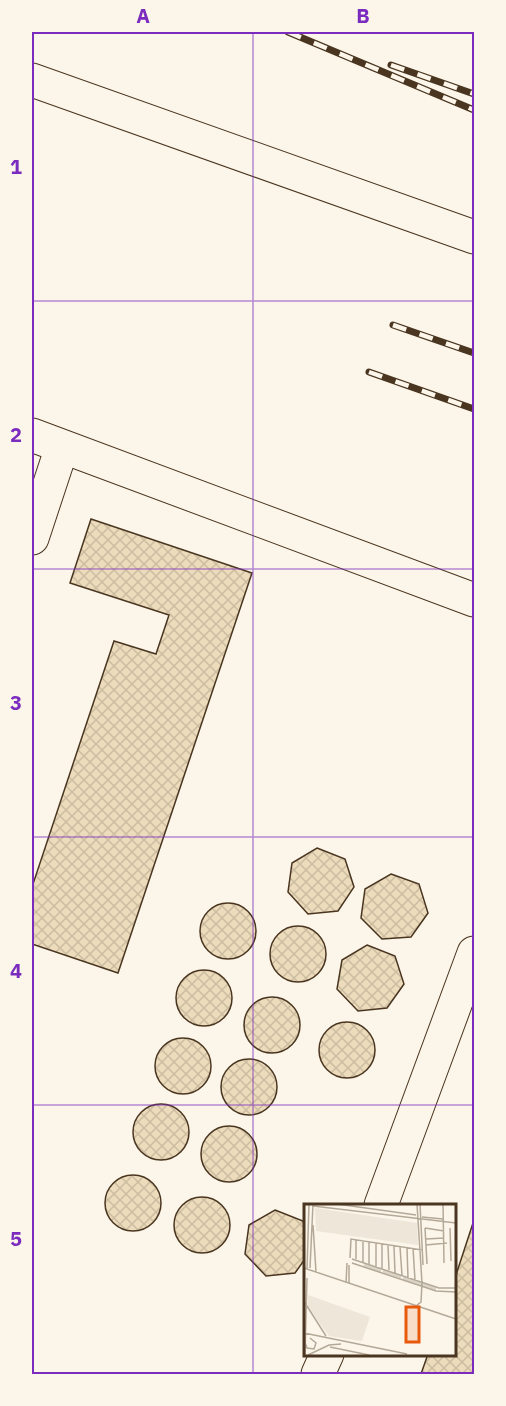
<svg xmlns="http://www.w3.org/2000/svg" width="506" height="1406" font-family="'IBM Plex Sans',sans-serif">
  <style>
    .building { fill: url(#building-cross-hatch); stroke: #4a3520; stroke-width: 1.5 }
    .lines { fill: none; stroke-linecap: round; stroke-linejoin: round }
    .minor-casing { stroke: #4a3520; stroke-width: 35 }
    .minor { stroke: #fbf6e9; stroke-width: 33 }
    .rail-casing { stroke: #4a3520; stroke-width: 7 }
    .rail { stroke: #fbf6e9; stroke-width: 4.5; stroke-dasharray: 14; stroke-linecap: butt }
    .grid { fill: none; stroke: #7b2cbf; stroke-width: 1.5; stroke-opacity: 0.55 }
    .inset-river { fill: none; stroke: #dcd4c6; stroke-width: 3 }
    .inset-road { fill: none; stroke: #b4a999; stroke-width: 1.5 }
    .view { fill: #e8590c; fill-opacity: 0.15; stroke: #e8590c; stroke-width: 3 }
    .inset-edge { fill: none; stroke: #4a3520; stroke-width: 3 }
    .neatline { fill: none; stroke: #7b2cbf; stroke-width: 2 }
    .grid-label { font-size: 20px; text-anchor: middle; font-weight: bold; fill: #7b2cbf }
  </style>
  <defs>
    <pattern id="building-cross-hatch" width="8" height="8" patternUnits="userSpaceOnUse" patternTransform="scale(1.5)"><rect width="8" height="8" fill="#ecdcbc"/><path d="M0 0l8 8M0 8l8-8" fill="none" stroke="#ccbda1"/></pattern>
  </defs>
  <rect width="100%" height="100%" fill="#fbf6e9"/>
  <g class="building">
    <polygon points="91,519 252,573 118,973 32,944 32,887 114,641 156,654 169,615 70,583"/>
    <polygon points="317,848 345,859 354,887 338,911 308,914 288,892 292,863"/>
    <polygon points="391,874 419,884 428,913 411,937 382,939 361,918 365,889"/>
    <circle cx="228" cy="931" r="28"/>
    <circle cx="298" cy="954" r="28"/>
    <polygon points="367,945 395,956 404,984 387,1008 358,1011 337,989 342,960"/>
    <circle cx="204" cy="998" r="28"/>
    <circle cx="272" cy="1025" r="28"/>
    <circle cx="347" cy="1050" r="28"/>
    <circle cx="183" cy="1066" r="28"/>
    <circle cx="249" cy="1087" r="28"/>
    <circle cx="161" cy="1132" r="28"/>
    <circle cx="229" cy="1154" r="28"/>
    <circle cx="133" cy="1203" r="28"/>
    <circle cx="202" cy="1225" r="28"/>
    <polygon points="275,1210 303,1221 305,1228 305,1259 295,1273 266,1276 245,1254 249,1225"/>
    <polygon points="474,1220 474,1374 421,1374 428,1354 454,1354 454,1281"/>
  </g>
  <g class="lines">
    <defs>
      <g id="minor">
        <polyline points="32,80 474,237"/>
        <polyline points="32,435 474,600"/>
        <polyline points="32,538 62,447"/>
        <polyline points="381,1205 474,953"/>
        <polyline points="318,1374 327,1354"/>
      </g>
    </defs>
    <use href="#minor" class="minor-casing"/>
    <use href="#minor" class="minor"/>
    <defs>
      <g id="rail">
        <polyline points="288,32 474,110"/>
        <polyline points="391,65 474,94"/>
        <polyline points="393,325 474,353"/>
        <polyline points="369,372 474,409"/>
      </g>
    </defs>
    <use href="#rail" class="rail-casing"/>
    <use href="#rail" class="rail"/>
  </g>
  <path class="grid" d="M253 32V1374M32 301H474M32 569H474M32 837H474M32 1105H474"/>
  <g transform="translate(304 1204)">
    <rect width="152" height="152" fill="#fbf6e9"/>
    <path d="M11 4 113 19 114 41 12 27ZM4 91 66 113 58 137 25 132 4 103Z" fill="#ede6d9"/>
    <path class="inset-river" d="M60 61 77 67M79 67 97 73M99 74 132 85"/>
    <path class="inset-road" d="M33 0 112 11M116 0 119 61M139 0 140 59M9 2 152 19M118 13 139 15M9 21 12 68M121 24 123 60M121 24 140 27M146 24 147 57M122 35 140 34M59 37V59M84 41 85 66M122 41 143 39M90 42 91 69M96 43 98 71M103 44 104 74M109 44 111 76M46 54 47 35 118 46M48 55 135 84H152M52 55V36M48 59 132 87 152 88M65 60V38M45 61V80M72 63V39M0 64 152 115M6 64 9 0M3 65 5 0M78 65V40M42 79 43 59M1 99 22 132M113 101 117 98 118 79 113 0M0 129 103 150M1 138 3 144 10 145 12 139 6 134M26 143 65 151M1 151 3 74M4 151 25 141 37 140"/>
    <path class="view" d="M102 103H115V138H102Z"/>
    <rect width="152" height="152" class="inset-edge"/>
  </g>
  <rect width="506" height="1406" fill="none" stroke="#fbf6e9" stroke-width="66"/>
  <rect x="33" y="33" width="440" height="1340" class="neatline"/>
  <g class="grid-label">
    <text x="143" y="23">A</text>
    <text x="363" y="23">B</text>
    <text x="16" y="174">1</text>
    <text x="16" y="442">2</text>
    <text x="16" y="710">3</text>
    <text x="16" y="978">4</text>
    <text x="16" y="1246">5</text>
  </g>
</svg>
